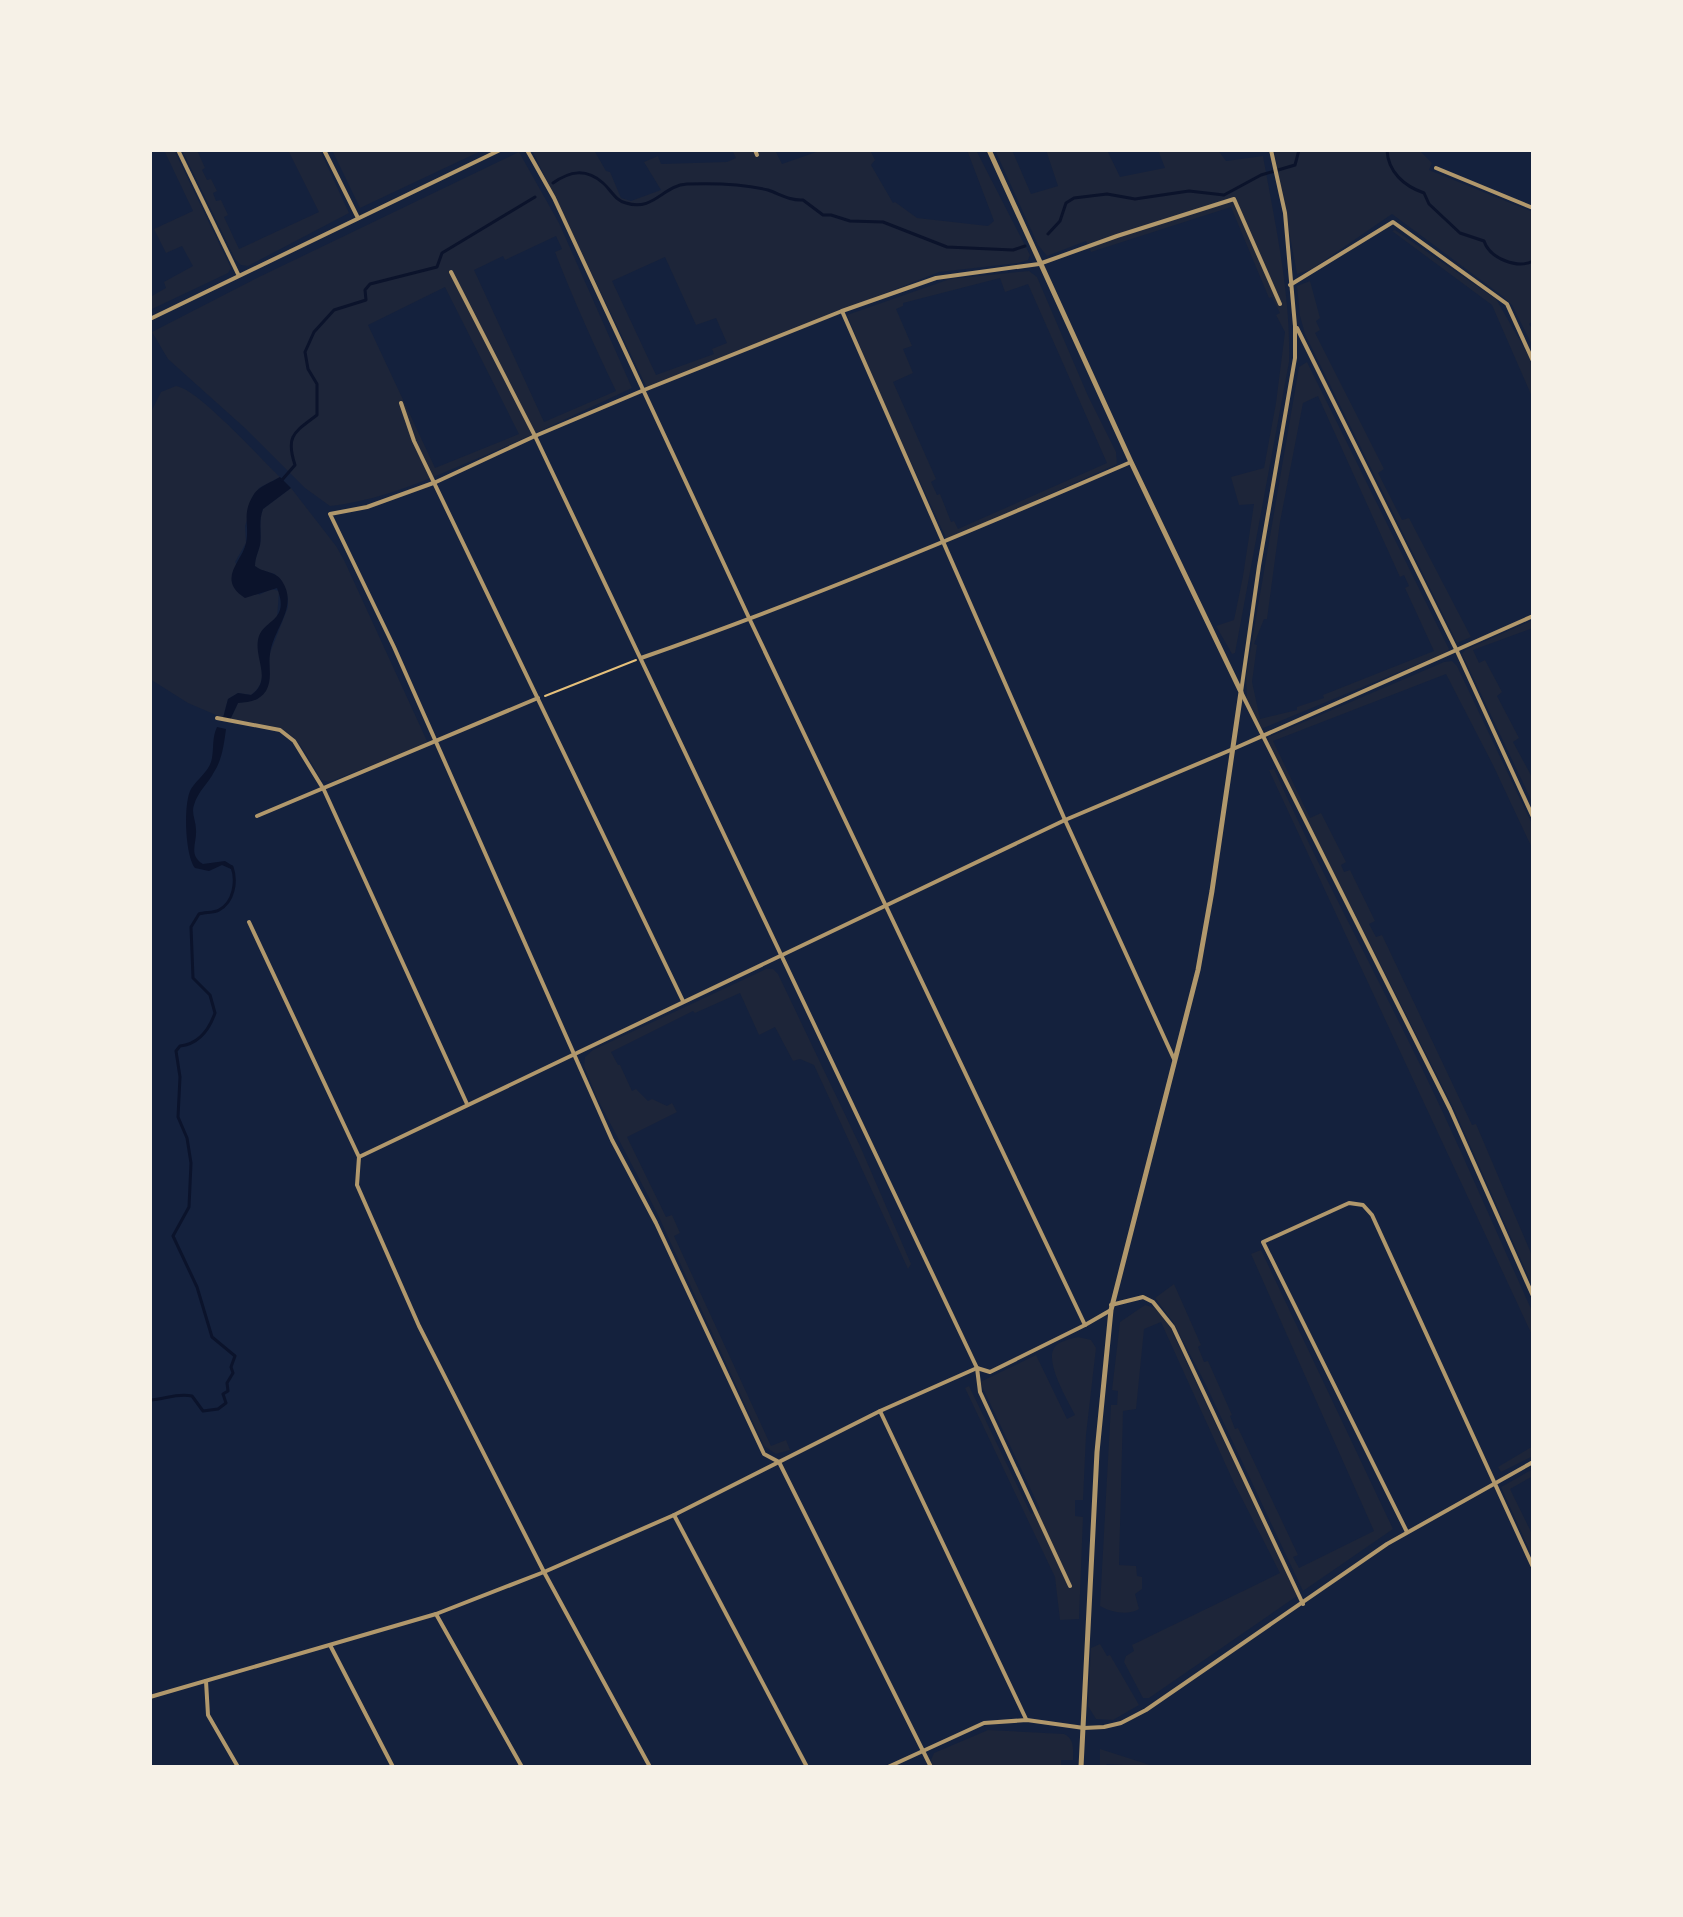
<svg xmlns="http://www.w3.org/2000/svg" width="1683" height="1917" font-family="'Exo 2',sans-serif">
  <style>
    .green { fill: #1d2539; fill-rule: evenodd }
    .water { fill: #0b132b }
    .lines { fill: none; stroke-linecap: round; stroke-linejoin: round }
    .stream { stroke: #0b132b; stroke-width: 3 }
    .path { stroke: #e5c07b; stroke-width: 2 }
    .minor { stroke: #b1986c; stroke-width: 4 }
    .tertiary { stroke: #b1986c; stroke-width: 5 }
  </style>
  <rect width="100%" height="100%" fill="#14213d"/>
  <g class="green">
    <polygon points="164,150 174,150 231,268 228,273 150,310 150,297 166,288 164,282 193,266 182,246 166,253 154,229 193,211"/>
    <polygon points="182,150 197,150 205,168 202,170 207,180 211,179 217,191 213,193 216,201 221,200 228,215 224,217 239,249 319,212 288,150 320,150 349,213 248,266 241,265 235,259"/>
    <polygon points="332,150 483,150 360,208"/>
    <path d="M532 150H594L606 171 610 172 621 198 631 201 661 190 644 162 658 156 661 164 727 162 736 158 732 150H775L782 164 822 150H870L875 160 871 165 893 203 895 202 917 218 988 226 994 221 967 150H976L1030 255 1028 260 1018 263 939 272 647 388ZM665 257 696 325 716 318 727 343 712 349 714 354 656 375 612 281Z"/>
    <path d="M995 150H1012L1031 194 1058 186 1046 150H1107L1120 177 1165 168 1158 150H1218L1226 161 1263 156C1275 223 1291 294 1289 362L1235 653 1232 654 1216 626 1234 620 1243 576 1254 504 1239 505 1231 477 1264 468 1276 403 1285 332 1276 315 1280 313 1272 297 1269 298 1231 207 1091 252 1086 241 1047 256 1038 245Z"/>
    <polygon points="1274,150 1419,150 1432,163 1429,170 1533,212 1533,321 1529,324 1533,330 1533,347 1512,305 1501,295 1392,214 1312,269 1297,274"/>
    <path d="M519 152 559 223 632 388C576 414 521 441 464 464 422 482 377 501 330 506L305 488 246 429 168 359 152 332 259 277ZM556 236 562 249 555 252C573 299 594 345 616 391L544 422 474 270 503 256 505 260ZM445 287 519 434 435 468 368 325Z"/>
    <polygon points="1395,230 1496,299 1533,363 1533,399 1492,305 1392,231"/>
    <path d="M1029 271 1037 277 1088 396 1116 452 1117 464 947 540 885 406 847 315 950 279ZM1000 278 1005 292 1028 284 1107 463 958 529 954 521 951 522 940 494 937 495 931 482 936 479 893 382 913 373 903 349 912 346 896 309 903 306V303Z"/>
    <polygon points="1310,281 1320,318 1316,321 1320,330 1315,333 1384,469 1378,473 1402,520 1409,518 1471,637 1457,643 1305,334 1300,316 1297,286"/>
    <path d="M1307 362 1449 649 1445 653 1261 729 1255 726 1247 700 1246 676 1299 367ZM1318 396 1400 577 1404 575 1409 586 1405 588 1434 651 1323 695 1324 698 1297 707V710L1260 719 1252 682 1257 645 1254 644 1264 619H1267L1280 522 1303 403Z"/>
    <path d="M176 386C197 388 261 459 280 477L259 488 245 526 246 543 235 562 259 595 271 589 279 591 277 619C241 647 279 674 251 695L238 693 228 699 223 718 188 703 150 679V414L161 392Z"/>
    <path d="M291 488 336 546 344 560 427 741 424 745 329 782 321 780C291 725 291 728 230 720L238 703 258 699 270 653 288 607V598L275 574 260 570 255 566C255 558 258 553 260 545 262 533 258 522 263 509Z"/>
    <polygon points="1533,620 1533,628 1473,650 1479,663 1485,660 1502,692 1497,696 1519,738 1513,742 1533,779 1533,804 1462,654 1465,650"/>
    <polygon points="1452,661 1457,666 1533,826 1533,850 1493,765 1446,674 1273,741 1310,818 1321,813 1346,862 1341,865 1344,872 1350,870 1375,921 1369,924 1376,937 1382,935 1472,1125 1476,1124 1533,1258 1533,1287 1453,1107 1268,743 1269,737 1444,662"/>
    <path d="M1274 769C1315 860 1362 947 1406 1036 1452 1127 1491 1221 1533 1313V1337L1269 770Z"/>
    <polygon points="766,969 773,969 778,974 860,1146 911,1264 908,1269 814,1065 800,1059 793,1061 775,1027 759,1035 740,993 695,1013 693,1011 611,1052 618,1065 620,1065 632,1091 636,1089 648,1101 652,1099 667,1106 672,1103 677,1112 627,1137 666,1217 672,1215 680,1233 674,1236 771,1446 786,1440 790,1450 776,1454 764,1446 657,1213 597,1098 584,1066 585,1057 593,1050"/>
    <polygon points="1261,1250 1393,1529 1303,1591 1204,1381 1173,1322 1155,1298 1174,1284 1201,1345 1198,1347 1204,1362 1208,1361 1232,1415 1230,1416 1235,1429 1238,1428 1298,1555 1293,1557 1299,1568 1374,1531 1251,1254"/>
    <path d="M1145 1305 1155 1308 1167 1321 1297 1596 1149 1698H1143L1124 1662 1126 1656 1134 1651 1132 1645 1280 1573 1234 1483 1161 1322 1144 1329 1136 1409 1123 1411 1119 1565 1136 1566 1137 1576 1142 1577V1589L1135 1594 1139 1609C1128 1616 1110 1612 1100 1606L1111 1405H1117L1118 1391 1112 1390 1120 1322Z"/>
    <path d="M1078 1337 1091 1340 1096 1348 1086 1435 1083 1500H1075V1516L1083 1517 1079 1619 1060 1620 1055 1577 965 1388 969 1386 1031 1514 1040 1509 980 1382 1036 1355 1067 1419 1075 1415C1068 1401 1045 1363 1054 1348 1059 1341 1070 1339 1078 1337Z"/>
    <polygon points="1533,1446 1533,1456 1501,1472 1498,1467"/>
    <polygon points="1533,1469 1533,1476 1510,1489 1533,1536 1533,1558 1501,1487"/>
    <polygon points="1100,1644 1107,1656 1110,1655 1139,1705 1113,1720 1096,1719 1088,1706 1091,1648"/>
    <path d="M988 1730 1064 1734C1075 1739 1073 1750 1073 1760H1061V1767H933L931 1760 934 1753Z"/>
    <polygon points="1100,1749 1156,1767 1107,1764 1104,1767 1095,1767 1100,1766"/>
  </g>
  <g class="water">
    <path d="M280 477 291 488 263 509C258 522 262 533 260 545 258 553 255 558 255 566 264 573 276 571 282 581 299 607 273 629 270 654 268 666 273 679 266 691 258 702 249 702 238 703L230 720 223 718 228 699 238 693 251 695C274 679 252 657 259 636 266 619 290 620 277 588L245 598C216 579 242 562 246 543 250 524 241 514 254 494 259 486 272 482 280 477Z"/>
    <path d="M217 727 226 729C224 744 222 760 214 772 208 784 198 791 194 805 191 813 196 821 196 830 197 843 188 855 203 864L225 861 233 866 231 869 222 865 209 871 195 868C185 856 183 803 191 789 198 778 210 771 212 758 214 746 212 738 217 727Z"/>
  </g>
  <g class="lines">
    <g class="stream">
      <path d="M1387 150C1388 172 1404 186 1424 193L1429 204 1460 233 1484 241C1490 259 1518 269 1533 261"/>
      <path d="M553 183C570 171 586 168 603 183 611 190 616 201 626 203 654 212 663 185 687 184 713 183 743 184 768 190 780 194 790 201 803 200L823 215H831L850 221 883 222 947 247 1013 250 1025 246"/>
      <polyline points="1048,234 1060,221 1066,203 1074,198 1107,194 1135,199 1189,191 1224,195 1261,175 1295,165 1299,150"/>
      <path d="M282 480 295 465C285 435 295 432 317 415V384L308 369 305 352 314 332 334 310 366 300 365 290 370 284 437 267 442 253 535 197"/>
      <path d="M150 1400C166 1399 176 1393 192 1396L203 1411 218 1409 226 1403 223 1394 228 1391 227 1383 233 1373 231 1367 235 1356 212 1337 197 1287 173 1236 189 1207 191 1163 187 1138 178 1117 180 1077 176 1051 180 1046C199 1044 209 1030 215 1013L210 995 193 978 191 927 199 914C205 912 214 913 219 910 234 902 237 881 232 867"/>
    </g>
    <polyline class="path" points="545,696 636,660"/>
    <g class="minor">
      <polyline points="178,150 238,274"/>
      <polyline points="324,150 358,218"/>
      <polyline points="527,150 554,198 750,620 1085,1325"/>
      <polyline points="755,150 757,155"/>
      <polyline points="1229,150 1254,150"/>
      <polyline points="1271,150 1285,213 1295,326 1295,358 1259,566 1241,692 1450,1109 1533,1296"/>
      <polyline points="1436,168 1533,208"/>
      <polyline points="451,272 535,436 977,1368 980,1392 1070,1586"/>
      <polyline points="1290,285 1393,222 1507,304 1533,361"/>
      <polyline points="842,311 1065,820 1174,1059"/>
      <polyline points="150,319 500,150"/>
      <polyline points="1297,328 1456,649 1533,817"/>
      <polyline points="401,403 414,441 683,1001"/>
      <path d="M641 658C807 600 969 532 1131 462"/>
      <polyline points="217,718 280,730 294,741 324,790 467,1104"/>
      <polyline points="257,816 538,698"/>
      <polyline points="249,922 359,1157 357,1185 419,1326 544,1572 650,1767"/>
      <polyline points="359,1157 1065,820 1233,749 1533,616"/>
      <polyline points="1111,1305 1143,1297 1153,1302 1173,1327 1303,1604"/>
      <polyline points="880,1411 1026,1719"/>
      <polyline points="674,1515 807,1767"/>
      <polyline points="1407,1532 1263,1242 1349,1203 1363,1205 1372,1215 1533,1567"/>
      <polyline points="436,1614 522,1767"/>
      <polyline points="330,1645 393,1767"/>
      <polyline points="206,1681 208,1715 238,1767"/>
      <polyline points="150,1697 436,1614 544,1572 674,1515 880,1411 977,1368 990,1372 1085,1325 1111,1310"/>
      <polyline points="888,1767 984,1723 1027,1720 1084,1728 1104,1727 1121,1723 1146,1710 1387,1544 1533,1462"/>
      <polyline points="931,1767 779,1462 764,1454 656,1223 612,1140 394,647 330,514 367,507 436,482 535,436 644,390 842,311 936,278 1039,264 1117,236 1234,199 1280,304"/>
    </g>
    <polyline class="tertiary" points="989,150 1131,462 1241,692 1212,891 1198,970 1111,1310 1097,1452 1081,1767"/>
  </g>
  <rect width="1683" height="1917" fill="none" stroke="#f6f1e7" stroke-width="304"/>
</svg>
